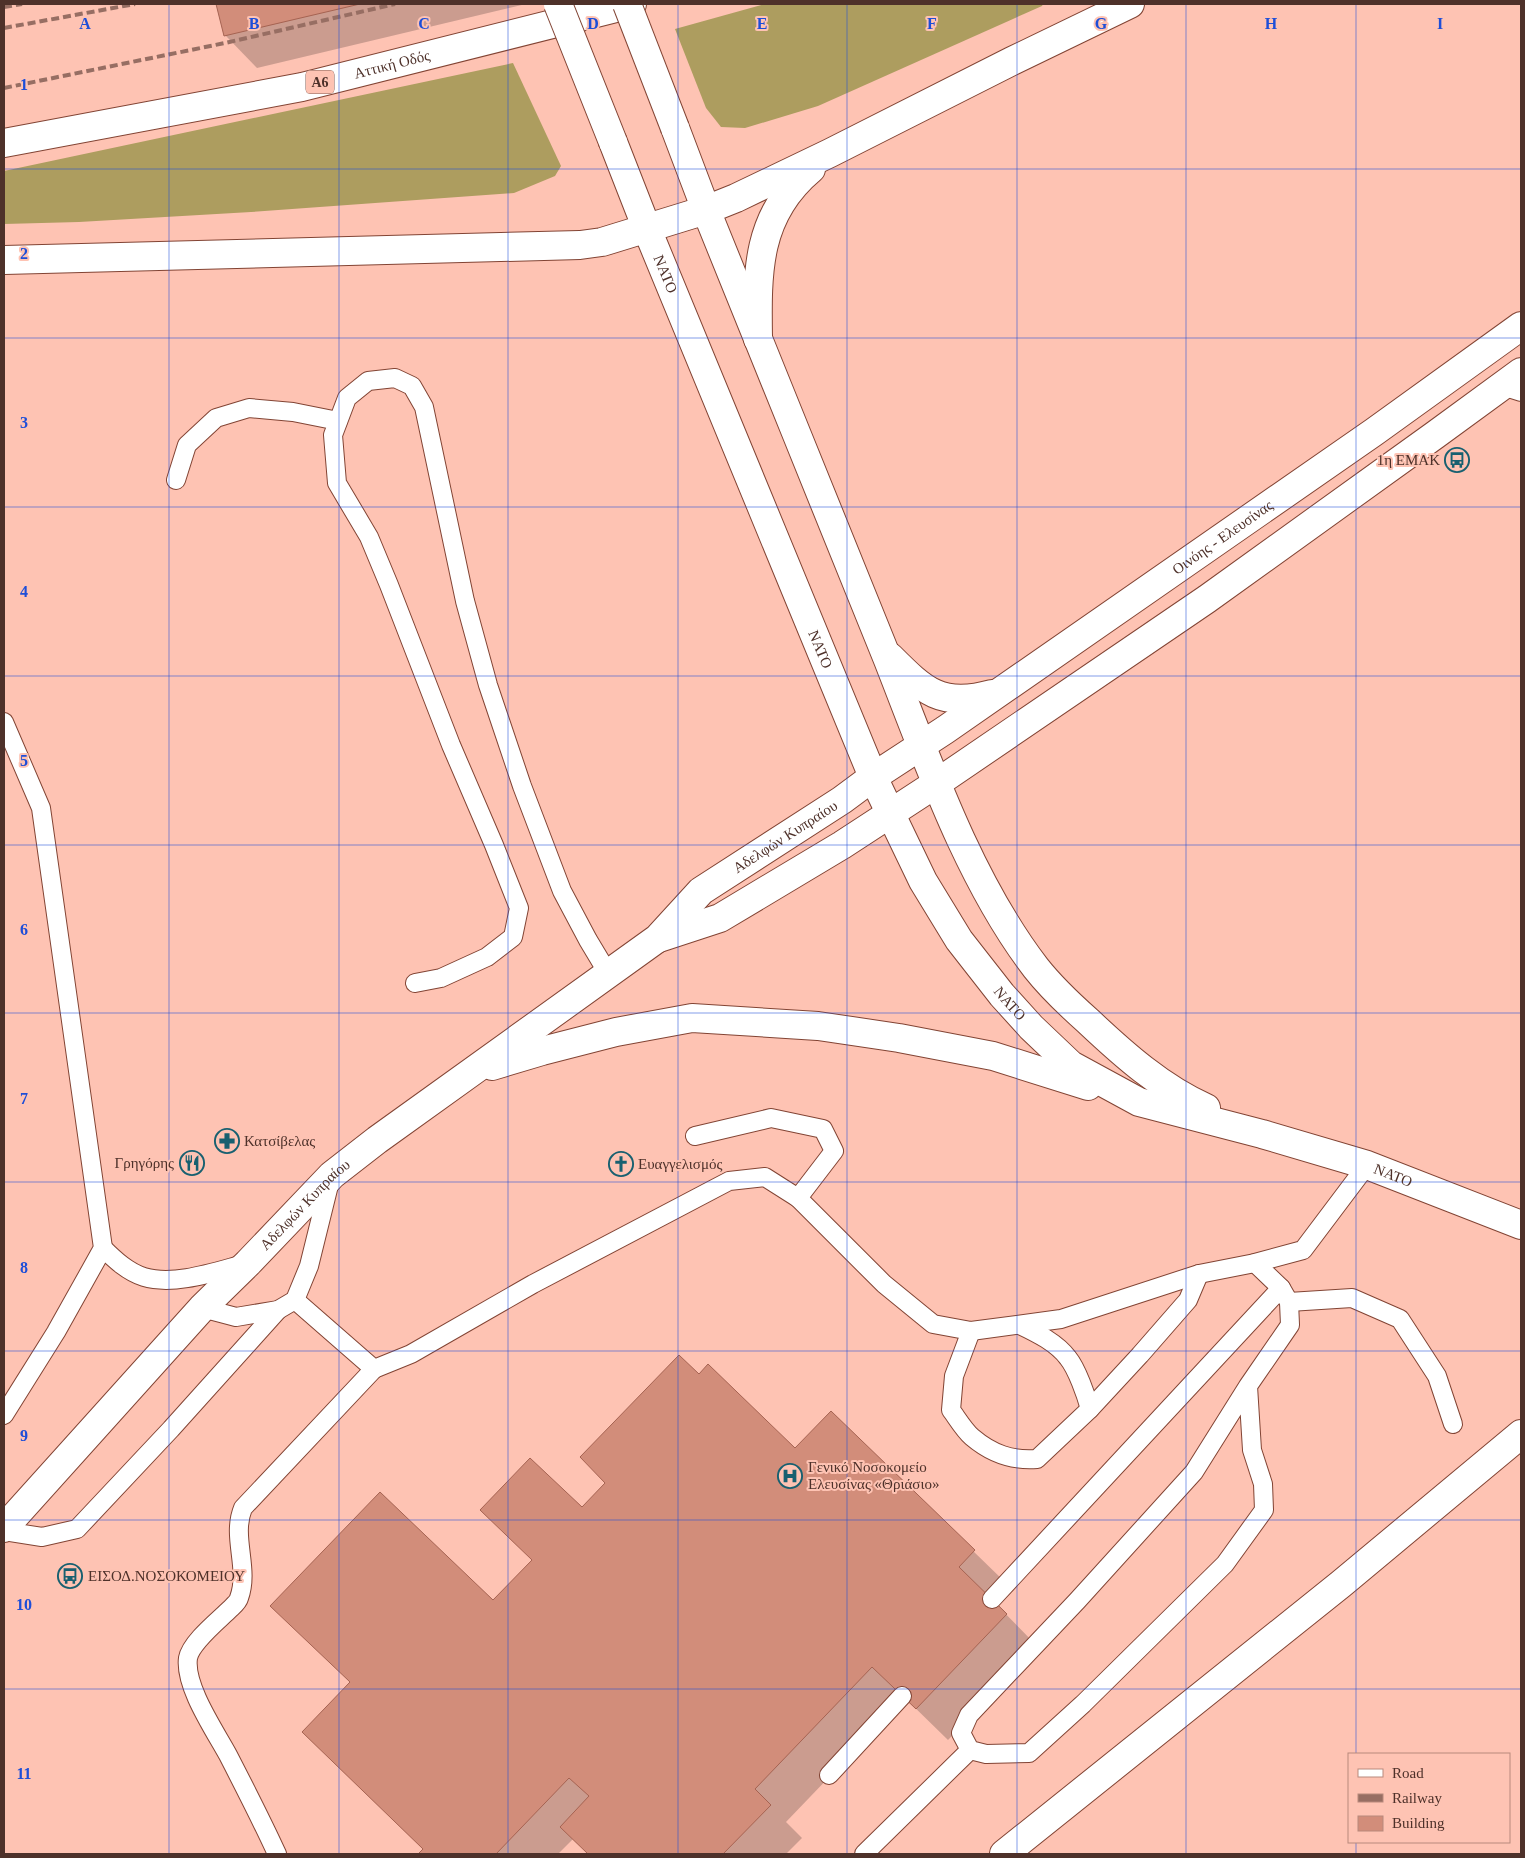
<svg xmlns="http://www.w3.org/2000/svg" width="1525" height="1858" font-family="Georgia,serif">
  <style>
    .forest { fill: #ad9d5f }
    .shadow { fill: #0003 }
    .building { fill: #d28d7a; stroke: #a56352 }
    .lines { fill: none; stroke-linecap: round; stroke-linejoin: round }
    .lane-casing { stroke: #824434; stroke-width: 20 }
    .street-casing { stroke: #824434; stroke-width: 30 }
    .secondary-casing { stroke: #824434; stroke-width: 30 }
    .highway-casing { stroke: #824434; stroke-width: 30 }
    .lane { stroke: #fff; stroke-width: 18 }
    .street { stroke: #fff; stroke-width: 28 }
    .secondary { stroke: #fff; stroke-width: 28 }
    .highway { stroke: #fff; stroke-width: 28 }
    .rail { stroke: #976e63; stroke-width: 4; stroke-dasharray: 8 4; stroke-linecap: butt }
    .secondary-bridge-casing { stroke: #824434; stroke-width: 30; stroke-linecap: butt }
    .secondary-bridge { stroke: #fff; stroke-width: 28 }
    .grid { fill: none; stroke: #1d4ed8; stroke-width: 1; stroke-opacity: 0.55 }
    .labels { text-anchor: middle; stroke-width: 4; stroke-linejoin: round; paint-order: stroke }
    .shield { fill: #fec3b3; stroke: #835d53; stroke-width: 1 }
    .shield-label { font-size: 14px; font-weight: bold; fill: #4e312a }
    .street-label { font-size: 15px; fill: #4e312a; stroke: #fec3b3 }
    .poi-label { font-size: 15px; fill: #4e312a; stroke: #fec3b3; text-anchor: start }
    .grid-label { font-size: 16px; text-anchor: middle; font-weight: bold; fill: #1d4ed8; stroke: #fec3b3; stroke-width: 4; stroke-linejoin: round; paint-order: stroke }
  </style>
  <rect width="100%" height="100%" fill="#fec3b3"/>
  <g class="forest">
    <polygon points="765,4 1043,4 1042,6 818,106 745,128 721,127 706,108 675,29"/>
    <polygon points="513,63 561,166 555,176 514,193 251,212 79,222 4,224 4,171"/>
  </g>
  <g class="shadow">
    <polygon points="218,4 526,4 257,68 225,35"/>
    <polygon points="699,1375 795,1450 831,1413 1006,1583 991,1599 1038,1647 948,1740 905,1698 786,1822 802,1838 786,1854 589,1854 573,1839 558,1854 420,1854 424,1850 303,1732 351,1683 272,1606 493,1602 607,1483"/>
  </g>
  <g class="building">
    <polygon points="216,4 360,4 224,36"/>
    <polygon points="679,1355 699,1374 708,1364 795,1448 831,1411 975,1550 959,1567 1007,1614 916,1709 872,1667 755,1789 771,1805 723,1854 588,1854 560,1827 589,1796 569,1778 496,1854 418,1854 423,1849 302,1732 350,1682 270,1606 380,1492 493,1600 532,1560 480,1510 530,1458 582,1507 605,1483 580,1457"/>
  </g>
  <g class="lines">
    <defs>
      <g id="lane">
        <polyline points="1502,386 1521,392"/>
        <polyline points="176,480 187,445 216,418 249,408 293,412 338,421"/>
        <polyline points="4,722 41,808 103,1248 56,1332 4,1415"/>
        <polyline points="415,983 441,978 487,957 513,937 519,908 494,845 451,745 389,585 369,537 337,483 333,435 347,398 368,381 395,378 412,386 424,407 465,601 488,685 522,786 562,891 588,940 609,975"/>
        <polyline points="695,1136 771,1118 823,1129 834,1151 798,1198"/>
        <path d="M103 1248C115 1260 128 1272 144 1277 174 1286 214 1272 244 1264"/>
        <polyline points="295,1300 374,1369 411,1354 533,1284 729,1181 765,1177 798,1198 884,1284 933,1324 971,1331 1061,1319 1199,1274 1255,1263 1303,1250 1367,1165"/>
        <polyline points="1289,1302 1352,1298 1400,1319 1437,1376 1453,1424"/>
        <polyline points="202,1308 236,1317 278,1310 295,1300 309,1266 330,1181"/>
        <path d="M1020 1325C1037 1333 1057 1343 1068 1358 1077 1369 1086 1395 1090 1409"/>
        <path d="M971 1331 954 1376 951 1410C957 1418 964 1430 972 1437 992 1454 1012 1461 1037 1459L1090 1409 1140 1355 1188 1300 1199 1274"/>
        <polyline points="1248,1386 1252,1450 1263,1484 1264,1510 1225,1564 1083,1704 1029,1753 986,1754 970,1750 961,1733 969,1715 1077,1601 1194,1472 1248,1386 1290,1325 1289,1302 1281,1288 1255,1263"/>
        <polyline points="4,1531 42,1537 77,1529 171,1429 278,1310"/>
        <polyline points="992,1599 1281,1288"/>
        <polyline points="829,1775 902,1696"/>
        <path d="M277 1854C262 1821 245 1788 228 1755 215 1731 184 1686 188 1658 191 1642 219 1620 230 1609 233 1606 238 1602 239 1598 250 1568 231 1537 243 1508L374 1369"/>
        <polyline points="864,1854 970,1750"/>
      </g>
      <polyline id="street" points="1004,1854 1341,1584 1521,1434"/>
      <g id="secondary">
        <path d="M675 128 706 210C767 360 827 510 888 660 928 762 969 881 1036 968 1051 987 1070 1005 1088 1021 1123 1054 1161 1088 1206 1108"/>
        <path id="s1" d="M613 142 647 229 873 777 923 881 959 940 1002 995 1031 1027 1071 1065 1139 1102 1262 1134 1367 1165 1521 1225"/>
        <path d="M890 657C924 691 941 708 992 694"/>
        <polyline points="659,938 720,918 842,845 937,783 1207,599 1435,435 1521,372"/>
        <polyline points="492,1066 542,1051 616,1032 692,1018 818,1026 899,1038 993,1056 1088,1086"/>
        <path id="s2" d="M4 1528 202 1308 248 1263 332 1175 377 1140 658 938 701 891 842 800 873 777 945 730 1374 432 1521 326"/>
      </g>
      <g id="highway">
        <path id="s3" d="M4 143 302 87 632 4"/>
        <polyline points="4,260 580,245 602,242 706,210 736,198 830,153 1012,61 1130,4"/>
        <path d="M758 339C757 272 756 215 811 169"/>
      </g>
    </defs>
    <use href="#lane" class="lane-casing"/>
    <use href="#street" class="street-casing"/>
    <use href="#secondary" class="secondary-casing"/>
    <use href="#highway" class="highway-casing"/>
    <use href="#lane" class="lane"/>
    <use href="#street" class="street"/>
    <use href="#secondary" class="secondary"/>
    <use href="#highway" class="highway"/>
    <g class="rail">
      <polyline points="4,7 22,4"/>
      <polyline points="4,28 135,4"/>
      <polyline points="4,88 225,43 395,4"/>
    </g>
    <defs>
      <g id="secondary-bridge">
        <polyline points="558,4 613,142"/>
        <polyline points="627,4 675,128"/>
      </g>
    </defs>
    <use href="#secondary-bridge" class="secondary-bridge-casing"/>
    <use href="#secondary-bridge" class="secondary-bridge"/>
  </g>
  <path class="grid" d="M169 4V1854M339 4V1854M508 4V1854M678 4V1854M847 4V1854M1017 4V1854M1186 4V1854M1356 4V1754M4 169H1521M4 338H1521M4 507H1521M4 676H1521M4 845H1521M4 1013H1521M4 1182H1521M4 1351H1521M4 1520H1521M4 1689H1521M1356 1842V1854"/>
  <defs>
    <symbol id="bus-ring" viewBox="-11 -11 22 22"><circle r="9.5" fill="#fec3b3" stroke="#186070" stroke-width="1.5"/><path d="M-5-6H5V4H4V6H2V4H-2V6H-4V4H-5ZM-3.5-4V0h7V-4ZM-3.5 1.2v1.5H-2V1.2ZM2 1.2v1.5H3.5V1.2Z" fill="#186070"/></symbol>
    <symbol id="pharmacy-ring" viewBox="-11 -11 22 22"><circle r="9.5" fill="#fec3b3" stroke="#186070" stroke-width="1.5"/><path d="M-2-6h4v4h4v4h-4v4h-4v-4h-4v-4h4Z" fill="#186070"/></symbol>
    <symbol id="restaurant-ring" viewBox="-11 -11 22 22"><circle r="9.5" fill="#fec3b3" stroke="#186070" stroke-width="1.5"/><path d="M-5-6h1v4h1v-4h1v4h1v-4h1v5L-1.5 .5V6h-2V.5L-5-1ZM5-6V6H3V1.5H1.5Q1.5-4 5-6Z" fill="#186070"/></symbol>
    <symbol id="church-ring" viewBox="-11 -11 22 22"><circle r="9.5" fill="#fec3b3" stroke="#186070" stroke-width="1.5"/><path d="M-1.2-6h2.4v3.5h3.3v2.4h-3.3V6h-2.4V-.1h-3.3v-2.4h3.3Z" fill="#186070"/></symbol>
    <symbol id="hospital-ring" viewBox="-11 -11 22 22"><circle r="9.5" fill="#fec3b3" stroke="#186070" stroke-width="1.5"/><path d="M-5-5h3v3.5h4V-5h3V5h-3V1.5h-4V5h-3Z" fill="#186070"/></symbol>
  </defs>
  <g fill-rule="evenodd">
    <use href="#bus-ring" x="1443" y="446" width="28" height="28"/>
    <use href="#pharmacy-ring" x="213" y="1127" width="28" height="28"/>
    <use href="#restaurant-ring" x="178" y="1149" width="28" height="28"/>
    <use href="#church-ring" x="607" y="1150" width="28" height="28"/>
    <use href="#hospital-ring" x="776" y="1462" width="28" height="28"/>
    <use href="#bus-ring" x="56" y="1562" width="28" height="28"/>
  </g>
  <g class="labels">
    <rect class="shield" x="306" y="70.5" width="28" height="23" rx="4"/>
    <g class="shield-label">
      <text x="320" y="87">Α6</text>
    </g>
    <g class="street-label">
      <text dy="5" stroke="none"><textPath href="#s3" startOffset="396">Αττική Οδός</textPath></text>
      <text dy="5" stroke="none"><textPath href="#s1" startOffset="142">ΝΑΤΟ</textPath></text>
      <text dy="5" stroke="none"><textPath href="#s2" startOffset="1579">Οινόης - Ελευσίνας</textPath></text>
      <text dy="5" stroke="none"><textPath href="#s1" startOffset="548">ΝΑΤΟ</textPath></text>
      <text dy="5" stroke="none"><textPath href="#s2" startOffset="1049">Αδελφών Κυπραίου</textPath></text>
      <text dy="5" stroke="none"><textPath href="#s1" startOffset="952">ΝΑΤΟ</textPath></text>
      <text dy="5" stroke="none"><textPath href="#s1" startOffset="1381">ΝΑΤΟ</textPath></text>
      <text dy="5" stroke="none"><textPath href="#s2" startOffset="442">Αδελφών Κυπραίου</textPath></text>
    </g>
    <g class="poi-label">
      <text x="1440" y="465" text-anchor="end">1η ΕΜΑΚ</text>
      <text x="244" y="1146">Κατσίβελας</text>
      <text x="174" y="1168" text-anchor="end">Γρηγόρης</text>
      <text x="638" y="1169">Ευαγγελισμός</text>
      <text x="808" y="1472">Γενικό Νοσοκομείο<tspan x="808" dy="17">Ελευσίνας «Θριάσιο»</tspan></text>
      <text x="88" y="1581">ΕΙΣΟΔ.ΝΟΣΟΚΟΜΕΙΟΥ</text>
    </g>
  </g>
  <g class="grid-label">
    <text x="85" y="29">A</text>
    <text x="254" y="29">B</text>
    <text x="424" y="29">C</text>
    <text x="593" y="29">D</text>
    <text x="762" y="29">E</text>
    <text x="932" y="29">F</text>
    <text x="1101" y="29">G</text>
    <text x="1271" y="29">H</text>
    <text x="1440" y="29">I</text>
    <text x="24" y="90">1</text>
    <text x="24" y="259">2</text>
    <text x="24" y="428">3</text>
    <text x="24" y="597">4</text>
    <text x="24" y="766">5</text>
    <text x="24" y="935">6</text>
    <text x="24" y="1104">7</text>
    <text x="24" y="1273">8</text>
    <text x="24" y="1441">9</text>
    <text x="24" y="1610">10</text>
    <text x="24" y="1779">11</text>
  </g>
  <rect width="1525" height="1858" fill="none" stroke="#4e312a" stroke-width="10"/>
  <rect x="1348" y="1753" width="162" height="90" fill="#fec3b3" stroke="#b8897c"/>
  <rect x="1358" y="1769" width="25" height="8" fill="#ffffff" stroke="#b8897c"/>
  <text x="1392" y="1778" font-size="15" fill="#4e312a">Road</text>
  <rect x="1358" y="1794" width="25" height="8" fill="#976e63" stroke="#b8897c"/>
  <text x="1392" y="1803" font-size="15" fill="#4e312a">Railway</text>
  <rect x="1358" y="1816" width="25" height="15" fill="#d28d7a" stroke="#b8897c"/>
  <text x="1392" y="1828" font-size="15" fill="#4e312a">Building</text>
</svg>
